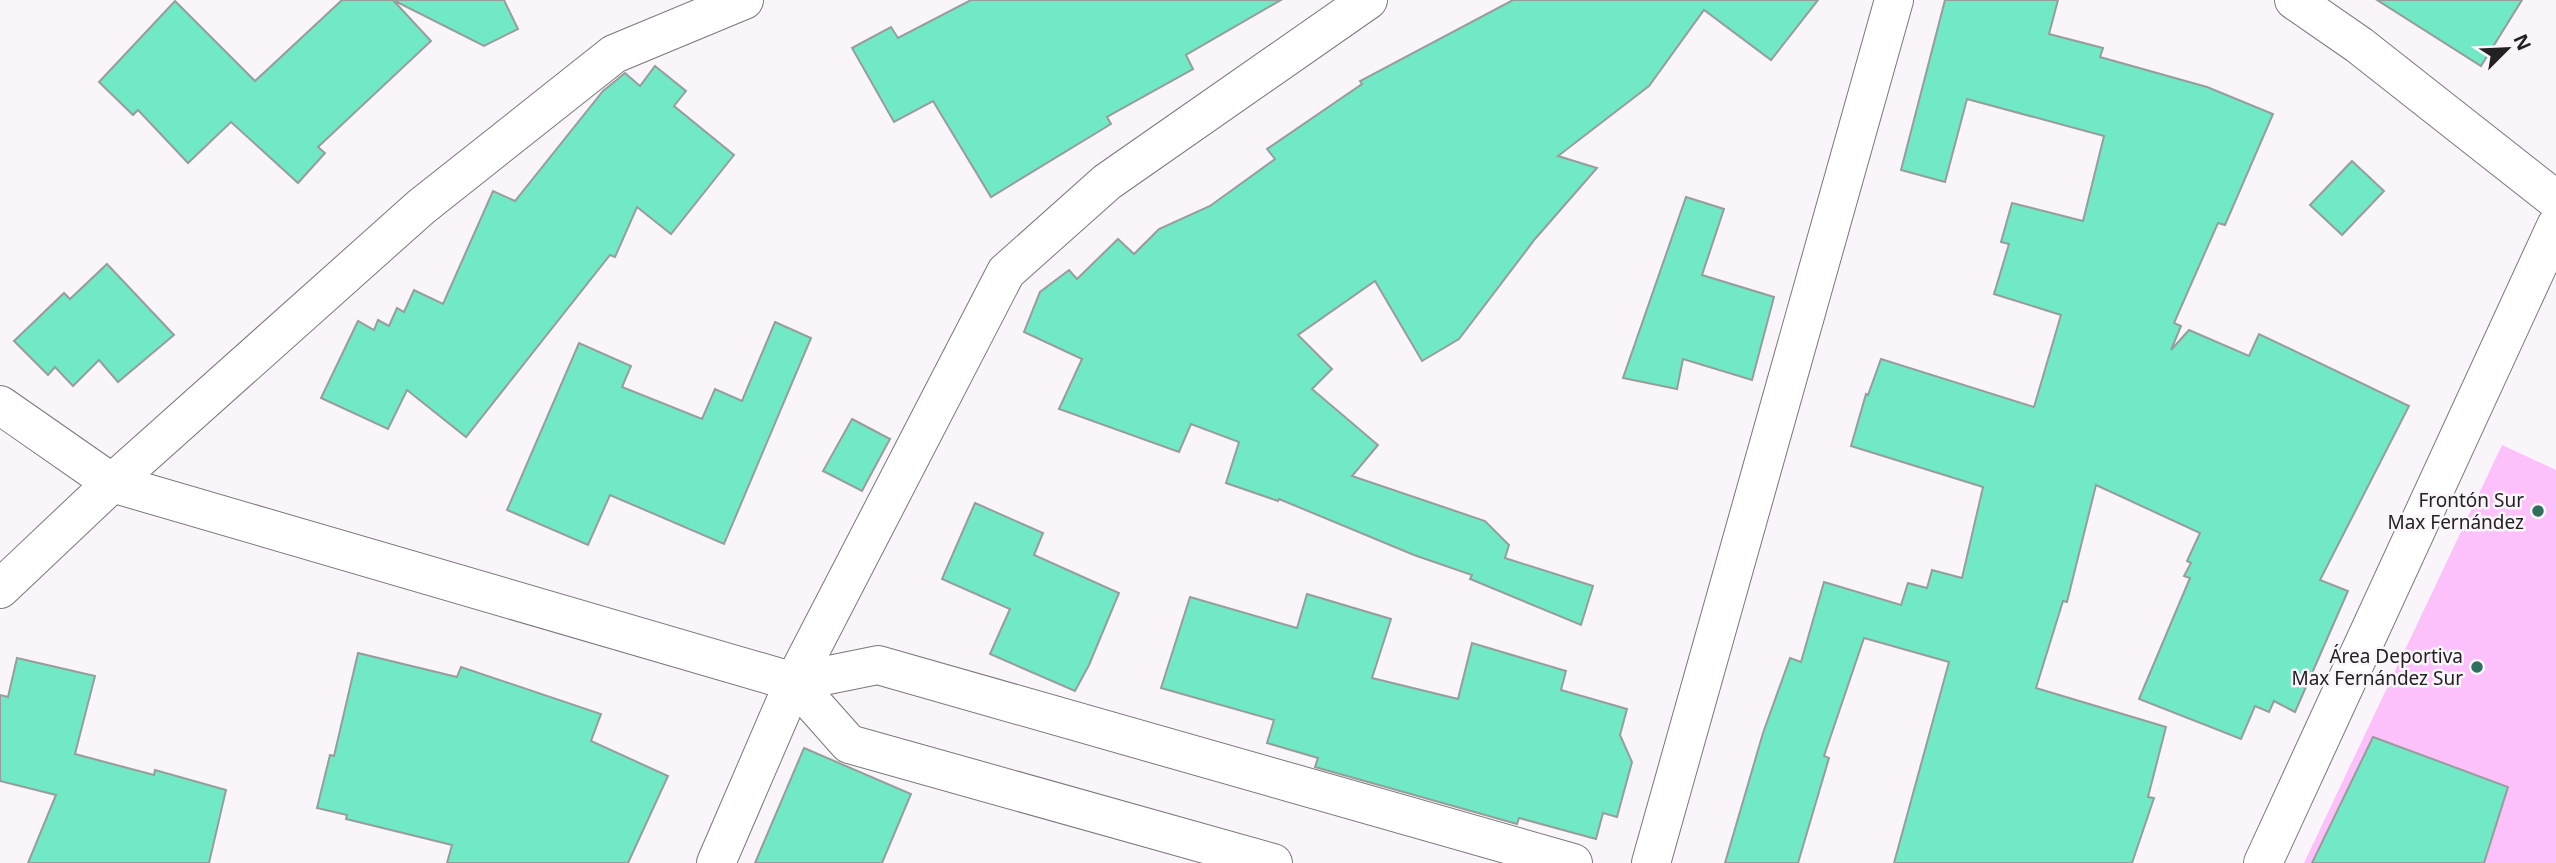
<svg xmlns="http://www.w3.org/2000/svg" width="2556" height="863" font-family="'Noto Sans',sans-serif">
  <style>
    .green { fill: #fcc1fb }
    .building { fill: #71e8c6; stroke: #979d9b; stroke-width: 2 }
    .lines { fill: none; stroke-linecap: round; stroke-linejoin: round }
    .minor-casing { stroke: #7b777b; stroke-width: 40 }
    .tertiary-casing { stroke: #7b777b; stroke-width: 40 }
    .minor { stroke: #fff; stroke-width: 38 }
    .tertiary { stroke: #fff; stroke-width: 38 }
    .poi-dot { fill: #2f6f5d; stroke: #faf5fa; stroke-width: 2.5 }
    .labels { text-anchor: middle; stroke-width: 5; stroke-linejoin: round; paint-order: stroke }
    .poi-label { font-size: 19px; fill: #232122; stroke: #faf5fa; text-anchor: end }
  </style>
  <rect width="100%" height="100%" fill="#faf5fa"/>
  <polygon class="green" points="2502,445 2556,470 2556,863 2304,863"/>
  <g class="building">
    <polygon points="342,0 504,0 518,29 484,46 393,0 431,41 318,147 325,153 298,183 231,122 188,163 138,110 133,115 99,82 175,1 255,81"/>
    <polygon points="971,0 1281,0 1186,55 1193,69 1107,117 1111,124 991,197 933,101 894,122 852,48 891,27 898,38"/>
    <polygon points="1513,0 1818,0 1771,60 1704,10 1649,86 1558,156 1597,168 1535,239 1459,339 1422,361 1375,281 1298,335 1332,369 1312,389 1378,445 1352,476 1485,521 1509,545 1505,558 1593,586 1581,625 1470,579 1472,575 1414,555 1279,499 1278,501 1226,483 1239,442 1191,424 1179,452 1059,409 1082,359 1024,332 1040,292 1069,270 1077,279 1118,239 1134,254 1159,229 1210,206 1275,159 1267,149 1362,84 1360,81"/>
    <polygon points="1945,0 2058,0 2049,34 2103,48 2100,57 2207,87 2273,114 2225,225 2218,223 2174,323 2181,326 2171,350 2189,330 2249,356 2259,334 2409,406 2320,580 2348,591 2295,712 2274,701 2269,712 2255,706 2241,739 2139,699 2190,578 2184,576 2191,563 2187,561 2200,533 2096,485 2067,602 2063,601 2036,688 2166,727 2148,797 2154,798 2132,863 1894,863 1949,662 1864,638 1824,756 1829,758 1798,863 1725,863 1763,733 1790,658 1801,662 1824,582 1901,605 1908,583 1927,588 1932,570 1962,578 1983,487 1851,446 1866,394 1868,395 1881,359 2034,407 2061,315 1994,294 2009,244 2001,242 2012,203 2083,221 2104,136 1967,99 1945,182 1901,170"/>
    <polygon points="2377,0 2522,0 2481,66"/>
    <polygon points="655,66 686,91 674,106 734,155 671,234 637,207 615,257 610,255 466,437 407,390 388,429 321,398 358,321 374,330 378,320 389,326 397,308 404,312 414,290 443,304 493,191 515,201 603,91 625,73 640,86"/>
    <polygon points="2352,161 2384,191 2342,235 2310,205"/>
    <polygon points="1686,197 1724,209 1702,275 1774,297 1752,380 1683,359 1677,389 1623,378"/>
    <polygon points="107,264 174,335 118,382 99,360 73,386 55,367 48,375 14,341 64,293 70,299"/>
    <polygon points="775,322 811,338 724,544 610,495 588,545 507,510 579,343 631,366 622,387 702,419 715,389 742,401"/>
    <polygon points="852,419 890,439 862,491 823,471"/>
    <polygon points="975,503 1043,533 1034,555 1119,593 1089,665 1075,691 990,654 1010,609 942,579"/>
    <polygon points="1307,594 1391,619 1372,678 1458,699 1472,643 1566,671 1561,690 1627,709 1620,735 1632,762 1617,817 1603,813 1596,839 1519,818 1517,824 1315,767 1318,758 1267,743 1274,720 1161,688 1190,597 1297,628"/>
    <polygon points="358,653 457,677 461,667 601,714 591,741 668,776 628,863 447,863 452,845 346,819 347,815 317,808 330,755 334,756"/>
    <polygon points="17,658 95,676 75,754 154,775 155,770 226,790 209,863 28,863 56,795 0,781 0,695 8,697"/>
    <polygon points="2373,737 2508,787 2484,863 2312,863"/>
    <polygon points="804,748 911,794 882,863 755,863"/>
  </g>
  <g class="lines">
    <defs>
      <g id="minor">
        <polyline points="2294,0 2359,45 2556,200"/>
        <polyline points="0,405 112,483 794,682 716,863"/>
        <polyline points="0,589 112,483 421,207 614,54 744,0"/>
        <polyline points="1651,863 1894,0"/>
        <polyline points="2263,863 2556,226"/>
      </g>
      <g id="tertiary">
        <polyline points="794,682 1006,272 1107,182 1368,0"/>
        <polyline points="794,682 878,665 1573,863"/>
        <polyline points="794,682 849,744 1273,863"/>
      </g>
    </defs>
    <use href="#minor" class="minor-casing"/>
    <use href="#tertiary" class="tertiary-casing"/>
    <use href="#minor" class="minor"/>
    <use href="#tertiary" class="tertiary"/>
  </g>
  <g class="poi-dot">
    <circle cx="2538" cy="511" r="7"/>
    <circle cx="2477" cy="667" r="7"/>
  </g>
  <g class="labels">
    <g class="poi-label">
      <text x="2524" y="507">Frontón Sur<tspan x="2524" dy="22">Max Fernández</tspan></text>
      <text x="2463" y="663">Área Deportiva<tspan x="2463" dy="22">Max Fernández Sur</tspan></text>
    </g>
  </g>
  <g transform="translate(2507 49) rotate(66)" stroke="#faf5fa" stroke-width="5" paint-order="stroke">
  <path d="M0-5L12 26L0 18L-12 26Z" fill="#232122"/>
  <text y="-10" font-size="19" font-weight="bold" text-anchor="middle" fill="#232122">N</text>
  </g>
</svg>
